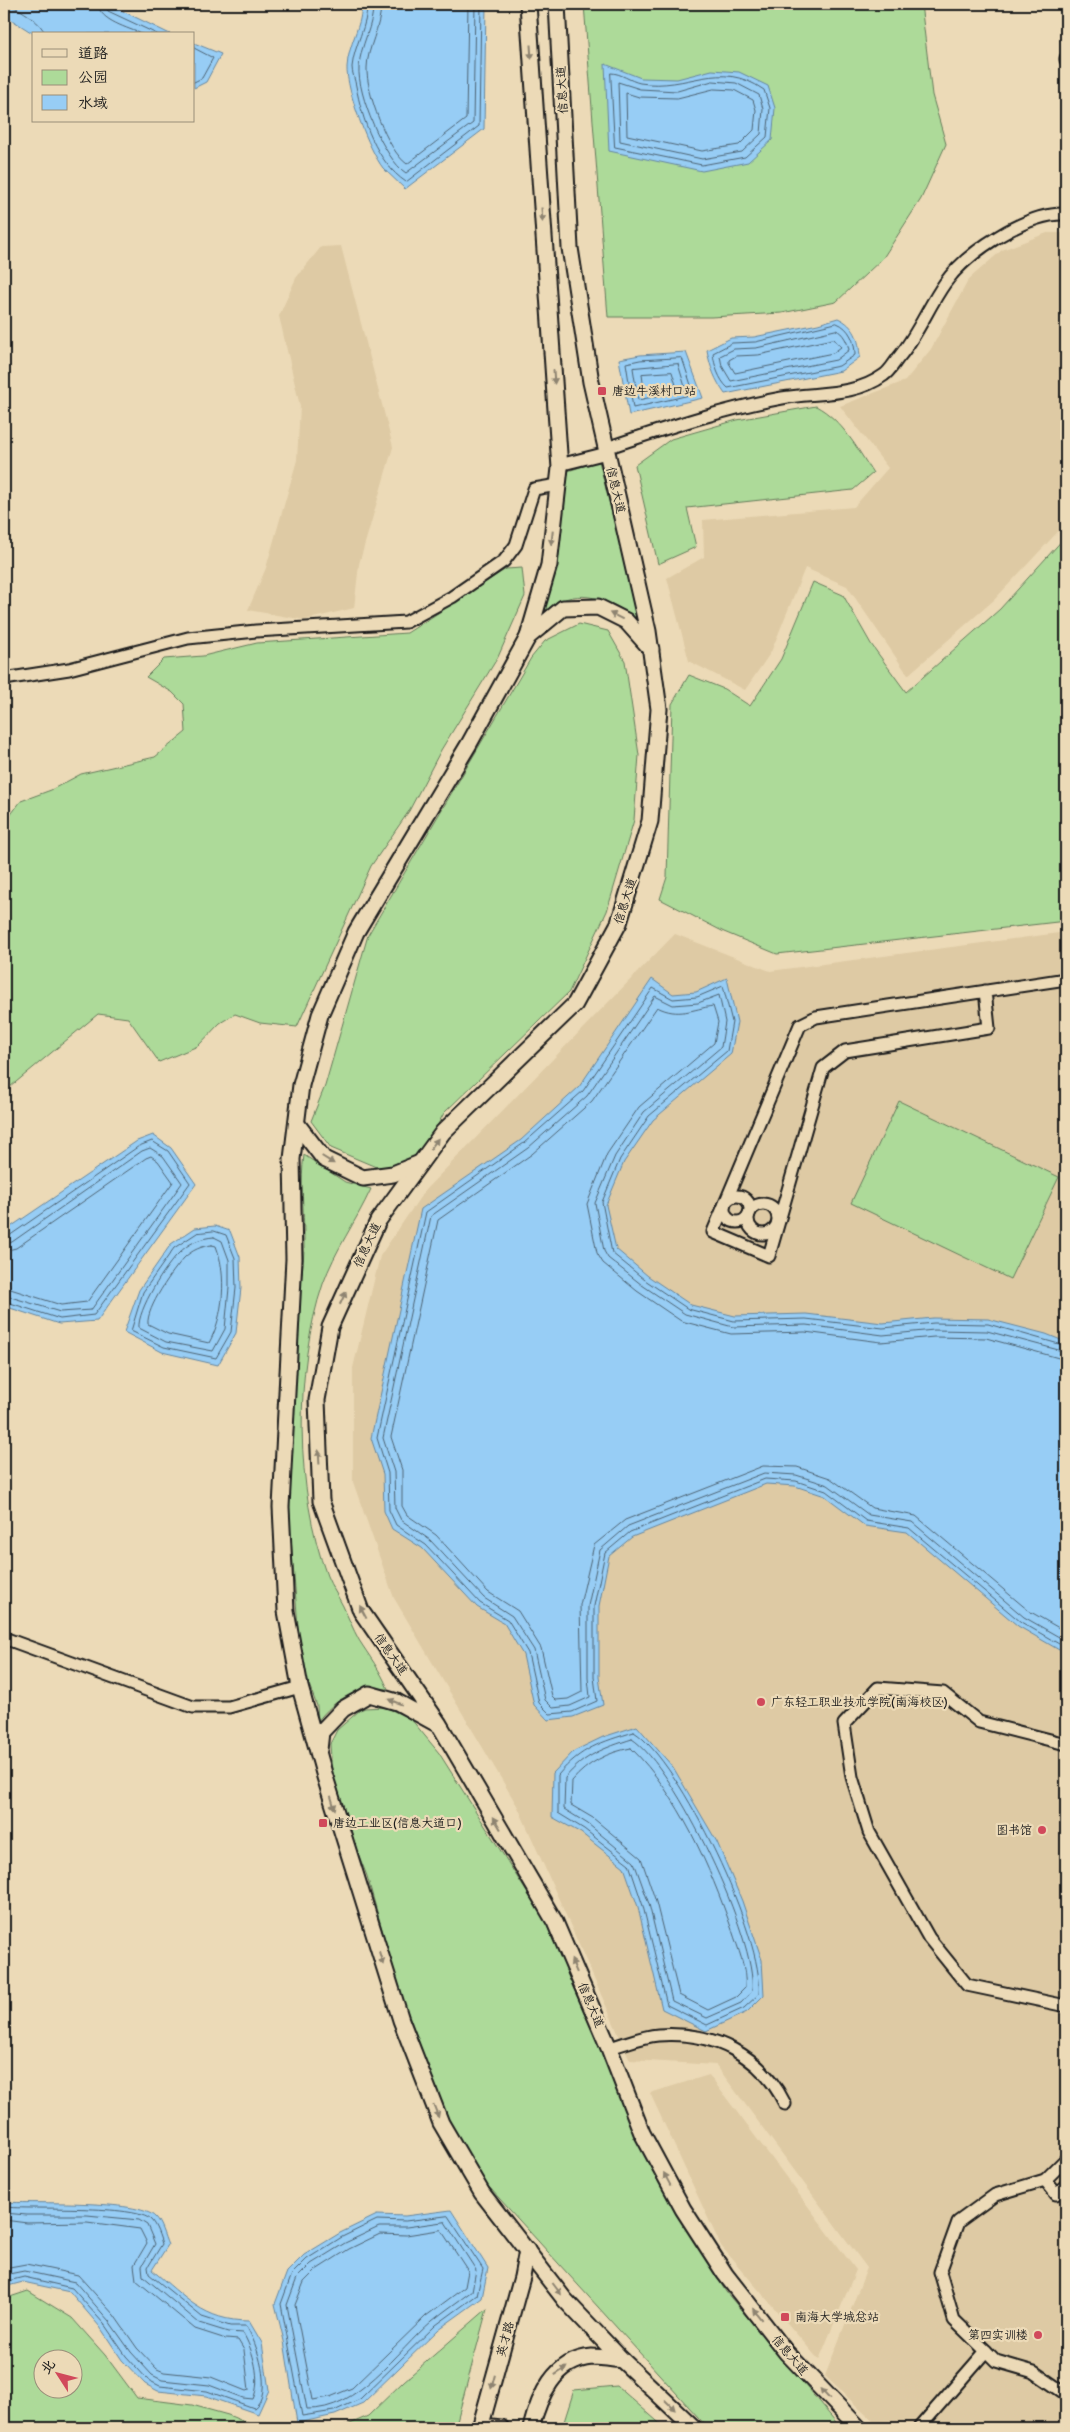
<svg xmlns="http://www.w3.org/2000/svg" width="1070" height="2432" font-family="'Balsamiq Sans','LXGW WenKai TC',sans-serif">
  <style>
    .built { fill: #decaa4 }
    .green { fill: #adda99; stroke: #647b5a; fill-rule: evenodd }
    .water { fill: #97cdf5; stroke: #66869e }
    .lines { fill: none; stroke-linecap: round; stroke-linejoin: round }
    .shore { stroke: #4d6373; stroke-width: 1 }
    .minor-casing { stroke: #1c1c1c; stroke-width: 15 }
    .secondary-casing { stroke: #1c1c1c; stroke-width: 19 }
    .minor { stroke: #ecdab7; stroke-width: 11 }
    .secondary { stroke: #ecdab7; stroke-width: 15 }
    .oneway { fill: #8e8471 }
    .poi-dot { fill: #d1495b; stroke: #ecdab7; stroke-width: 2 }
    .labels { text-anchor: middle; stroke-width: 4.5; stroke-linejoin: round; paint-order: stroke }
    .street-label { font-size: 12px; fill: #1c1c1c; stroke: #ecdab7 }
    .poi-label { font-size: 12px; fill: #1c1c1c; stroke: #ecdab7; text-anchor: start }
  </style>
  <rect width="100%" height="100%" fill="#ecdab7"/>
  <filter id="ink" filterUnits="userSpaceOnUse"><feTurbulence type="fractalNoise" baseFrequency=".02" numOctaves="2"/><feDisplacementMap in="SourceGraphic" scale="10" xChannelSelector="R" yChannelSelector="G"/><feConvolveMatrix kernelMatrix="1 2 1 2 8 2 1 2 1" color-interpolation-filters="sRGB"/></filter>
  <g filter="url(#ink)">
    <g class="built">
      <polygon points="1047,233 1066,233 1066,523 994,600 908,675 847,586 805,568 771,652 745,690 689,661 667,578 704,557 703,520 854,507 888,468 840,406 905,381 931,349 969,279 1002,250"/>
      <polygon points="341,246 393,447 359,564 354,608 305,620 248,610 266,568 297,460 300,406 279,316 296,278 321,247"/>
      <polygon points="1066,932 1066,2428 880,2428 825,2376 867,2268 716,2065 630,2060 518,1807 394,1598 353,1482 353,1368 380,1256 425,1190 675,934 770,971"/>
      <polygon points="709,2075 856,2270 819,2360 721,2246 650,2093"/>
    </g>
    <g class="green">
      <polygon points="584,4 921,4 932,95 946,144 921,199 883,258 836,302 782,313 711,317 608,317"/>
      <path d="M816 406C842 420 857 448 873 473L853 490 687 508 696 547 658 564 635 465 671 439 737 420Z"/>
      <path d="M599 461 639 622C621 605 588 589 563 600 556 603 550 608 543 612L557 561 568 471Z"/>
      <polygon points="1066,536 1066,921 777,954 724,932 660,899 667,877 672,704 689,675 724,689 750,706 781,659 813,582 843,595 871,644 906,692 1000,609"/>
      <polygon points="522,568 525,596 498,657 441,750 409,811 371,866 297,1027 260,1023 235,1014 220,1023 198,1046 159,1062 128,1018 98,1014 4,1092 4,830 9,817 21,801 51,790 81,774 155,757 186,732 184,704 172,692 146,677 164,659 203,656 257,643 407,633 506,569"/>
      <polygon points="579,624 608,631 625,661 639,755 634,820 607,911 569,992 444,1113 416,1165 376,1167 331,1148 311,1121 325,1086 368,935 531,658 545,641"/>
      <polygon points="899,1101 1059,1177 1010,1279 851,1203"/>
      <path d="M304 1155 345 1182 371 1189C356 1222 335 1250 323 1284 294 1370 295 1490 327 1576 331 1586 338 1596 343 1606 348 1617 353 1629 359 1640 369 1656 381 1671 388 1689 360 1685 334 1699 318 1721L317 1706 307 1679 299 1638 288 1503 299 1330C296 1300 305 1269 304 1239 304 1210 300 1183 304 1155Z"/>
      <polygon points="385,1707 411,1719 439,1753 545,1921 558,1944 569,1978 658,2180 726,2292 841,2428 708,2428 479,2176 444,2110 398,1986 367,1876 346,1823 332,1772 330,1744 337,1730 360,1710 365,1708"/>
      <path d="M28 2291 72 2318 105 2355 137 2398 192 2405 228 2415 260 2428H4V2299ZM42 2360H72V2390H42Z"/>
      <polygon points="487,2309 455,2428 341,2428 368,2416 404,2381"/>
      <polygon points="617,2386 665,2428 562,2428 574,2390"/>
    </g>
    <g class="water">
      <polygon points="4,4 108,4 170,34 34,34 4,15"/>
      <path d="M362 4H486L484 129 405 189C398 182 390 175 383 168 369 150 346 90 347 67 348 45 362 26 362 4Z"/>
      <polygon points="194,43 221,54 206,82 194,88"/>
      <polygon points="605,64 641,78 677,79 712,70 739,72 768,86 775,108 772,140 748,162 702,171 609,151"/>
      <path d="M838 318C855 326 859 339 860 357L841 371 725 394C715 380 710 367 707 350L731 338 754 337 818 324Z"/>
      <polygon points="686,352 703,398 629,415 619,359 640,355"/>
      <polygon points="727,978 737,1022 731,1054 653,1120 624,1162 606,1205 616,1249 648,1276 691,1305 735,1316 806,1314 883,1323 933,1318 988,1319 1046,1334 1066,1342 1066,1654 1018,1626 907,1532 865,1526 825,1496 795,1486 766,1484 632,1537 609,1556 599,1606 599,1677 603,1705 573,1717 548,1720 534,1705 523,1655 504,1623 477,1607 422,1548 392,1529 384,1511 383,1474 371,1438 421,1209 521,1140 579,1087 652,979 673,994 696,992"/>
      <polygon points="153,1135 171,1148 196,1184 97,1321 59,1324 4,1306 4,1234 12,1226 137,1141"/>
      <polygon points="215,1226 230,1231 240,1257 241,1288 236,1333 218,1365 162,1352 124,1332 139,1290 171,1244 195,1228"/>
      <polygon points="637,1726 673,1767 717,1842 742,1901 762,1960 764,1995 747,2012 706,2031 662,2009 638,1907 624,1867 581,1833 552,1817 553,1773 574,1751 603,1737"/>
      <path d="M4 2202C32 2204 139 2199 155 2217 161 2223 164 2236 168 2245L152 2270C185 2297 204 2321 249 2321L262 2343 269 2390 258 2414 206 2396 158 2391 145 2384 122 2360 100 2327 70 2292 23 2282 4 2287Z"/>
      <polygon points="451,2210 488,2268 482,2298 439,2329 363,2403 335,2415 297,2423 284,2341 275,2304 287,2272 304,2255 340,2233 377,2215 405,2216"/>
    </g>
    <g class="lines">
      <g class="shore">
        <path d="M4 4C16 5 42 22 45 34"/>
        <path d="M98 4C99 21 129 28 142 34"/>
        <polyline points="105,4 108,11 157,34"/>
        <path d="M367 4C368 26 354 45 352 67 352 73 355 80 356 86 362 119 376 162 406 182L479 126 481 4"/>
        <path d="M373 4C374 26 360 45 359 67 357 94 384 159 406 173L473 123 475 4"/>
        <path d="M381 4C381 28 367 48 367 68 366 92 387 150 407 164L466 119 468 4"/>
        <polyline points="194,48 213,58 202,78 194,82"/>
        <path d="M611 73C621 73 630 81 640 83 689 91 718 58 764 90L770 108 767 137 745 157 702 165 615 147Z"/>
        <polygon points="713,81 736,83 759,95 763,109 761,134 742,152 702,159 620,141 618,82 640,89 677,91"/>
        <polygon points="714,89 734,90 753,100 756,110 754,130 739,145 702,151 627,135 626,93 639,97 677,98"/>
        <path d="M837 323C850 328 855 342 855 355L839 366 728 388C719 380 714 365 713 353L732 343 755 342Z"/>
        <path d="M836 330C843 332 848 343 849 350L836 360 731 381 722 366 720 356 734 349 756 348Z"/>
        <polygon points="834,339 841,347 833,353 735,373 729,363 729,360 736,356 758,355"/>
        <polygon points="682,358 694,394 633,408 626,363 640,360"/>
        <polygon points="678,364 686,390 638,400 633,368"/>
        <polygon points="672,372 676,385 644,391 642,374"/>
        <polygon points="214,1231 226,1235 235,1258 236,1288 231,1332 216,1358 164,1347 131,1331 143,1292 174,1248 197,1233"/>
        <polyline points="4,1237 9,1236 139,1146 152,1141 168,1151 190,1183 94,1315 60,1319 4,1301"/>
        <path d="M214 1237 222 1241 229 1260V1288L225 1329 213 1351 166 1342 139 1328C137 1310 166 1265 179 1253 189 1243 200 1238 214 1237Z"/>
        <polyline points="4,1244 12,1242 142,1151 150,1148 163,1156 182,1183 91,1310 60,1312 4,1295"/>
        <path d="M212 1245 216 1246C227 1275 224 1316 209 1343L168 1334 148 1324C146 1308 173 1270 184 1258 192 1250 202 1246 212 1245Z"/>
        <polyline points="4,1251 16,1248 146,1158 151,1156 158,1161 173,1182 87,1302 61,1305 4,1287"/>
        <polyline points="1066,1346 988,1324 934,1323 883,1328 806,1319 734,1321 688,1309 645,1280 612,1253 602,1202 620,1159 649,1116 727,1051 732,1022 723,986 697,997 673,999 653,988 583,1091 524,1143 426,1212 377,1438 388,1473 389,1510 396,1525 426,1545 480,1603 508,1620 528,1653 539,1703 550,1714 572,1712 597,1701 594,1677 594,1606 605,1553 630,1532 765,1479 796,1481 826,1491 866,1521 909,1528 1021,1622 1066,1648"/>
        <polyline points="1066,1352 987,1331 934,1330 883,1335 806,1325 733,1327 685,1314 642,1285 608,1258 604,1251 595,1203 615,1156 644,1112 721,1047 725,1022 719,995 698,1003 673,1005 655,996 587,1096 528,1148 431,1216 383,1438 394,1472 395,1508 401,1520 430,1540 484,1598 512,1616 534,1650 545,1700 553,1708 570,1706 590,1697 588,1678 588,1606 600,1550 628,1526 764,1473 796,1475 828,1485 869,1515 912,1522 1024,1617 1066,1641"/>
        <path d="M1066 1360 986 1338 934 1337 881 1342 805 1332 731 1334 681 1321 637 1291 603 1263 597 1253 587 1204 607 1154 639 1107 714 1043 718 1022 713 1006C692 1009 679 1018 657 1007L592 1101 532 1154 438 1220 391 1437 402 1470V1506L407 1515 436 1535 488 1592 518 1611 541 1648 552 1696 556 1700 568 1699 582 1692 580 1605 594 1545 625 1520 763 1466 797 1467 830 1478 872 1508 916 1516 1029 1611 1066 1632"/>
        <path d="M634 1732C680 1760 765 1940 759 1994L744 2008 707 2025 667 2005 643 1906 629 1864 584 1829 558 1813V1775C581 1748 601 1742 634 1732Z"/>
        <path d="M632 1739C675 1766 758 1941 752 1991L741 2003 707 2018 672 2001 649 1904 634 1862 588 1824 564 1809 565 1778C584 1755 604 1748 632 1739Z"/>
        <path d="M631 1748C679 1795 710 1867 732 1930 738 1949 747 1968 745 1988L736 1997 708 2010 679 1995 656 1902 641 1858 593 1818 571 1805 572 1781C587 1763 608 1752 631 1748Z"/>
        <path d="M4 2207C31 2210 136 2204 151 2220 156 2225 160 2237 162 2244L148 2267 149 2274 202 2317 230 2326H246C257 2342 274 2394 254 2408L207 2391 160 2386 148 2380 126 2356 104 2324 72 2288 24 2277 4 2282"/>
        <path d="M4 2213 27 2215H87L139 2220 147 2225 155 2244 142 2266 143 2276 199 2323 228 2332 243 2333C253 2350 262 2380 253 2399L243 2398 209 2385 162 2380 152 2375 131 2352 109 2321 75 2282 24 2271 4 2275"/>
        <polygon points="448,2216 483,2269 477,2295 436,2325 360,2399 334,2411 302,2416 281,2304 292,2274 307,2259 342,2237 377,2220 405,2221"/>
        <polyline points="4,2220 27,2223 87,2222 140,2229 147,2243 134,2265 136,2280 195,2329 226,2339 238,2340 244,2350 249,2390 246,2391 211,2377 164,2372 157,2369 137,2348 114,2315 78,2275 26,2264 4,2268"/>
        <path d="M445 2222 476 2270 472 2291C459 2301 445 2310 432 2321 397 2351 358 2411 307 2409L287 2305 297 2278 311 2264 345 2243 379 2227H406Z"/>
        <polygon points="441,2230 468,2271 465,2287 426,2316 352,2388 330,2397 313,2400 295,2305 304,2282 316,2270 349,2249 380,2234 406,2235"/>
      </g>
      <defs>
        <g id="minor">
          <polyline points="1066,58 1066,60"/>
          <path d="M606 448C664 429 722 409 782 398 816 392 854 397 884 375 890 371 894 363 899 357 918 334 928 307 945 283 967 252 1027 212 1066 214"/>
          <polyline points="559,465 607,453"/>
          <polyline points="4,679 69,669 188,638 256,631 406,622 452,597 504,561 516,545 534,489 558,485"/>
          <polyline points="985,991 989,1028 845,1051 823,1068 769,1256 713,1232 800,1025 816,1017 1066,979"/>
          <circle cx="737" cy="1209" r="13"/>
          <circle cx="763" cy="1219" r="15"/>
          <polyline points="4,1638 193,1707 229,1707 300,1687"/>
          <polyline points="1066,1744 979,1722 943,1693 878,1688 844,1724 852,1777 869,1832 929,1938 967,1985 1066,2006"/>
          <path d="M609 2048C625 2044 642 2036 658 2035 712 2031 761 2054 785 2104"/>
          <polyline points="1066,2159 1045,2180 995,2195 958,2222 940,2272 954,2320 986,2351 996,2361 1034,2372 1066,2394"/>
          <polyline points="1045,2180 1056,2194 1066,2185"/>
          <polyline points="919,2428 986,2351"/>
        </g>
        <g id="secondary">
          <polyline points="528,4 560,468 549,565 528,637 469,744 356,932 320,1015 301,1085 292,1159 294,1259 281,1507 286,1611 300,1687 325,1777 401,2020 441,2123 482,2193 565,2300 622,2360 694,2428"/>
          <polyline points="557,4 570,248 591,382 648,631 659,709 650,821 619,923 575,1004 443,1132 378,1221 330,1327 317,1400 321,1501 361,1611 439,1724 555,1922 609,2048 642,2133 683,2209 725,2274 786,2352 859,2428"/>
          <polyline points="528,637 563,608 598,607 626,621 651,649"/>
          <polyline points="297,1124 324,1159 363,1178 393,1174 420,1163"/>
          <polyline points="319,1750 321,1732 343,1709 369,1694 397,1702 437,1724"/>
          <polyline points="480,2428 522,2277 527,2250"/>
          <polyline points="489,2428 492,2427 501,2428"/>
          <path d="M531 2428C539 2397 554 2360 592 2357 601 2357 613 2359 622 2360"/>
        </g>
      </defs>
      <use href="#minor" class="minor-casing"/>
      <use href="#secondary" class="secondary-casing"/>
      <use href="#minor" class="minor"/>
      <use href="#secondary" class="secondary"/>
    </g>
    <defs><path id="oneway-solid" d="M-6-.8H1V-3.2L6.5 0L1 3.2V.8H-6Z" transform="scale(1.25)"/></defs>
    <g class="oneway">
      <use href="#oneway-solid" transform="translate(531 52) rotate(86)"/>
      <use href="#oneway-solid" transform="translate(542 215) rotate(86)"/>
      <use href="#oneway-solid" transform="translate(554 377) rotate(86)"/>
      <use href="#oneway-solid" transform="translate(552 538) rotate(96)"/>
      <use href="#oneway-solid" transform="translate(616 616) rotate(-154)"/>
      <use href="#oneway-solid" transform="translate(434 1144) rotate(-54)"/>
      <use href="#oneway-solid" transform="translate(328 1160) rotate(32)"/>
      <use href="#oneway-solid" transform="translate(343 1298) rotate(-65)"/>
      <use href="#oneway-solid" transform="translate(319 1457) rotate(-93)"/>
      <use href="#oneway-solid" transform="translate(363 1612) rotate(-118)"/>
      <use href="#oneway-solid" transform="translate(395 1702) rotate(-159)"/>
      <use href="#oneway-solid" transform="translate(333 1803) rotate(73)"/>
      <use href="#oneway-solid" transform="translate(497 1823) rotate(-121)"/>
      <use href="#oneway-solid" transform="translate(381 1958) rotate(73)"/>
      <use href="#oneway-solid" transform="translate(574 1966) rotate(-113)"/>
      <use href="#oneway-solid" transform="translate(436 2111) rotate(69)"/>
      <use href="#oneway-solid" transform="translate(667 2179) rotate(-118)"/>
      <use href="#oneway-solid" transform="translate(557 2289) rotate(53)"/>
      <use href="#oneway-solid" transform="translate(757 2314) rotate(-128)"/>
      <use href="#oneway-solid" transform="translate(561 2371) rotate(-34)"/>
      <use href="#oneway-solid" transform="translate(493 2382) rotate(105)"/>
      <use href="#oneway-solid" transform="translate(825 2394) rotate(-133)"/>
      <use href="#oneway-solid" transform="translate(670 2405) rotate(44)"/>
    </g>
  </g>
  <g class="poi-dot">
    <rect x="597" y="386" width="10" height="10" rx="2.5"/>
    <circle cx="761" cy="1702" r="5"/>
    <rect x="318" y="1818" width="10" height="10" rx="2.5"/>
    <circle cx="1042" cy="1830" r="5"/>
    <rect x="780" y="2312" width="10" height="10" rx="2.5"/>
    <circle cx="1038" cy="2335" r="5"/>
  </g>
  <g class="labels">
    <g class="street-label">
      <text transform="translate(562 90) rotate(-93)" y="4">信息大道</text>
      <text transform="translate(616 490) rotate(77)" y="4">信息大道</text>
      <text transform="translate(625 901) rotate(-72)" y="4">信息大道</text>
      <text transform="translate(367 1245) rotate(-65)" y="4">信息大道</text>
      <text transform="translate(391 1654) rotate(55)" y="4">信息大道</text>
      <text transform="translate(591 2005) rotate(67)" y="4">信息大道</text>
      <text transform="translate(505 2339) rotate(-75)" y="4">英才路</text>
      <text transform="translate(790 2355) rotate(49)" y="4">信息大道</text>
    </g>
    <g class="poi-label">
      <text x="612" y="395">唐边牛溪村口站</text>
      <text x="771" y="1706">广东轻工职业技术学院(南海校区)</text>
      <text x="333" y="1827">唐边工业区(信息大道口)</text>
      <text x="1032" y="1834" text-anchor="end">图书馆</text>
      <text x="795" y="2321">南海大学城总站</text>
      <text x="1028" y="2339" text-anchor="end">第四实训楼</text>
    </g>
  </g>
  <rect width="1070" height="2432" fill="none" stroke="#ecdab7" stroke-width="20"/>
  <rect x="10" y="10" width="1050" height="2412" fill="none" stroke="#1c1c1c" stroke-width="2" filter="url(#ink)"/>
  <rect x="32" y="32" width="162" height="90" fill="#ecdab7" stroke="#998e79"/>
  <rect x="42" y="49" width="25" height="8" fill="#ecdab7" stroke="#998e79"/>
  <text x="78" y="58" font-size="15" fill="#1c1c1c">道路</text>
  <rect x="42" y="70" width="25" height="15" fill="#adda99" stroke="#998e79"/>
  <text x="78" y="82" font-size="15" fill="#1c1c1c">公园</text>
  <rect x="42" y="95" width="25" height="15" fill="#97cdf5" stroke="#998e79"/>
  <text x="78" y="108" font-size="15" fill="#1c1c1c">水域</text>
  <g transform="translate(58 2374) rotate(306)"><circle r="24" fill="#ecdab7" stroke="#998e79"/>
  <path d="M0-4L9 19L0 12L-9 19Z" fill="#d1495b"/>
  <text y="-8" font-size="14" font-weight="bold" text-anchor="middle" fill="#1c1c1c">北</text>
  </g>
</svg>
